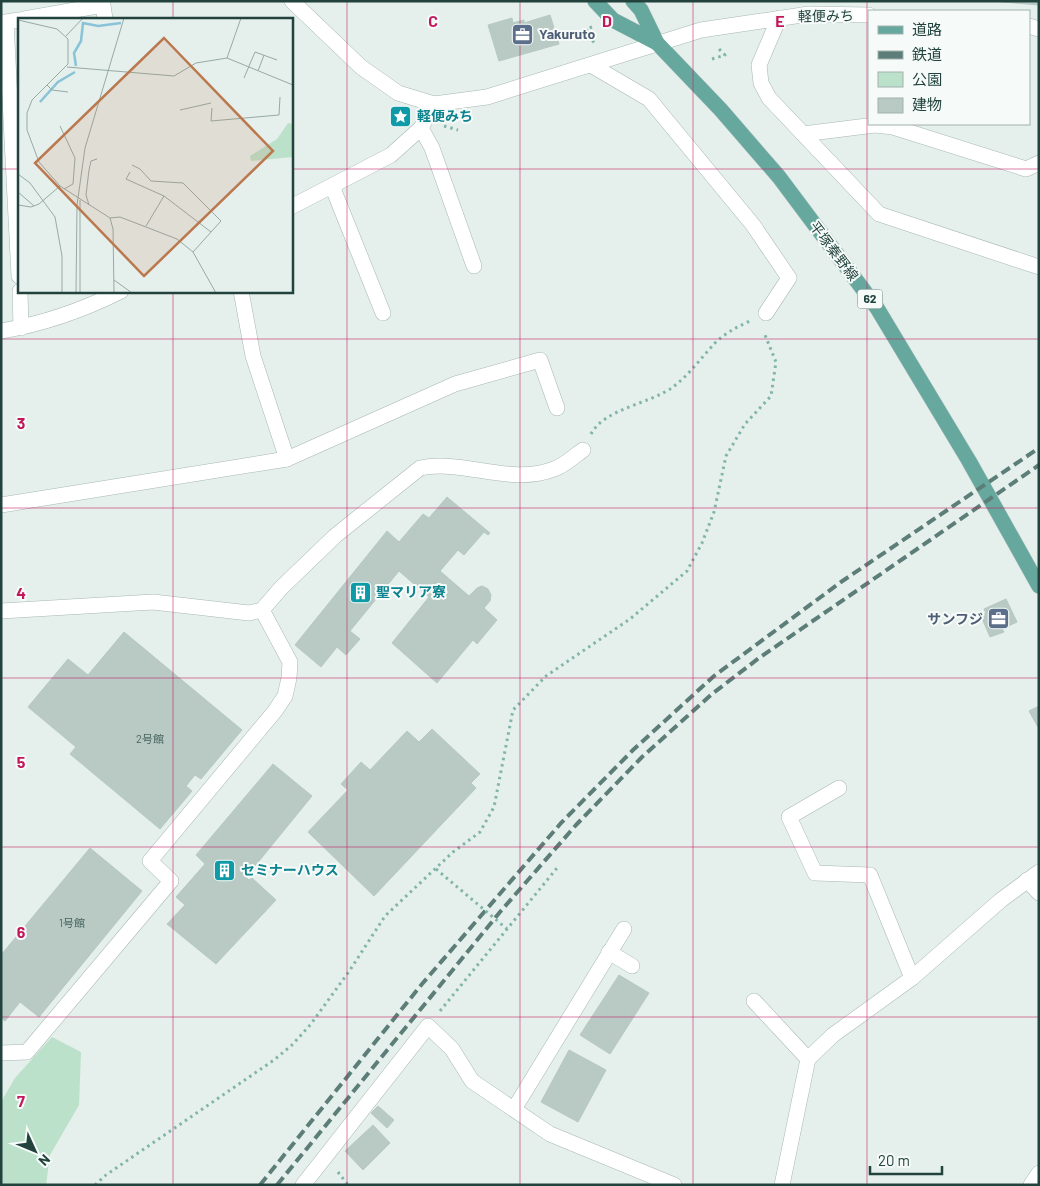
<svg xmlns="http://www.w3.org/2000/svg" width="1040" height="1186" font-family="Barlow,'Noto Sans JP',sans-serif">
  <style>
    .green { fill: #bce1ca }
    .building { fill: #b9cac5; stroke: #b6c9c3 }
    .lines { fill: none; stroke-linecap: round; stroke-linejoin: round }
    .minor-casing { stroke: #a7b8b3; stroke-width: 16 }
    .major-casing { stroke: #c1cac9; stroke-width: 16 }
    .path { stroke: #82b5aa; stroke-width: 3; stroke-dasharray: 2.5 4; stroke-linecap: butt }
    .minor { stroke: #fff; stroke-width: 15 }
    .major { stroke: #66a89d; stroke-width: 15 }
    .rail { stroke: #5d7e78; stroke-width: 4; stroke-dasharray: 10 5; stroke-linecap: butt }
    .path-bridge { stroke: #82b5aa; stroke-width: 3; stroke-dasharray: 2.5 4; stroke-linecap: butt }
    .grid { fill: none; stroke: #c2185b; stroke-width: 1; stroke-opacity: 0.55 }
    .labels { text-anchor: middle; stroke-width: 4; stroke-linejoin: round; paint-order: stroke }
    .number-label { font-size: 11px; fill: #48655f }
    .shield { fill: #f6fbf9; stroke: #627a75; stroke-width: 1 }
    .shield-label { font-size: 12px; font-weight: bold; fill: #22433d }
    .street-label { font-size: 14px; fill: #22433d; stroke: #f6fbf9 }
    .service-label { font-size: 14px; font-weight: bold; fill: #4e5e75; stroke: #f6fbf9; text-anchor: start }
    .culture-label { font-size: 14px; font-weight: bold; fill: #0d838f; stroke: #f6fbf9; text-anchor: start }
    .inset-river { fill: none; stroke: #89c3d8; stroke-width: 2.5 }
    .inset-road { fill: none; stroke: #97aaa5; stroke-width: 1 }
    .view { fill: #bb784e; fill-opacity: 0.15; stroke: #bb784e; stroke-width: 2.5 }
    .inset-edge { fill: none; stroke: #22433d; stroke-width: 2.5 }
    .grid-label { font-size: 16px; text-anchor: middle; font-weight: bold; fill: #c2185b; stroke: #f6fbf9; stroke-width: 4; stroke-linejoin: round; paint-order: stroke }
  </style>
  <rect width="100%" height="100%" fill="#e5efeb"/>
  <polygon class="green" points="52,1037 81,1052 79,1105 50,1155 46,1185 1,1185 1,1102 15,1078"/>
  <g class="building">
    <polygon points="991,1 1039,1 1039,5"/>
    <polygon points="550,15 559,44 499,61 488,25 512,18 513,23 524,20 524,23"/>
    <polygon points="447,497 490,533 488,535 484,532 464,555 458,550 440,571 469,596 477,588 482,586 488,589 491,595 490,601 484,608 497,620 477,644 473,640 437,683 392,643 429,597 399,571 350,631 360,639 346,655 337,647 321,667 295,645 387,531 399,542 423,514 429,518"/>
    <polygon points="1006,599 1017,622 1002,629 1004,632 990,637 981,616 986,613 984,609"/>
    <polygon points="124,632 242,730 201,779 195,775 186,786 192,791 160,829 70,754 76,747 28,707 68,659 88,675"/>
    <polygon points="1039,706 1039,729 1029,711"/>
    <polygon points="432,729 480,774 471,783 476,788 374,896 308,832 348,790 341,784 361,762 370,770 407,731 419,742"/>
    <polygon points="273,764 312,796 246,877 249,880 252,878 276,900 216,964 167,924 185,905 176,897 205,864 196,855"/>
    <polygon points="90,848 142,891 39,1017 20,1002 5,1021 1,1018 1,990 3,988 1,986 1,955"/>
    <polygon points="619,975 649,993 610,1054 580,1035"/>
    <polygon points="569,1050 606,1070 578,1122 541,1102"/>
    <polygon points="378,1106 394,1120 387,1128 371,1113"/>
    <polygon points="373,1125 390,1143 363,1170 345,1151"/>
  </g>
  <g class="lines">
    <defs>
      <g id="minor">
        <polyline points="292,1 361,67 398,93 434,104 487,97 701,30 809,14 869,15"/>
        <polyline points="779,18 759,65 761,83 769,98 879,214 1039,267"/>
        <polyline points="24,19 103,5 105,19"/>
        <polyline points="19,20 6,22 19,276"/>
        <polyline points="1029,26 1039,29"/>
        <polyline points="591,65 649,99 753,225 789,278 766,313"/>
        <polyline points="421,128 432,148 474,266"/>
        <polyline points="803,134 875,125 893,127 1026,169 1039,163"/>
        <polyline points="332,186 383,313"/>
        <polyline points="291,207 391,155 421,128 434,104"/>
        <polyline points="20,291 21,328"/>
        <polyline points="241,291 253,356 287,459"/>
        <path d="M1 331C43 324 83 310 121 291"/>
        <polyline points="1,505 287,459 455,384 540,360 557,408"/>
        <path d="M1 611 153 602 249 613 262 610 281 588 335 536 420 468C464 459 510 486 554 469 564 466 574 456 583 450"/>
        <polyline points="839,788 789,817 815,873 870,875 912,978"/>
        <polyline points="1027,880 1039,893"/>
        <polyline points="609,952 632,966"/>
        <polyline points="754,1001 808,1059"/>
        <polyline points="1,1053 27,1052 171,881 150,861 275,711 285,696 289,678 290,662 262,610"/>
        <polyline points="514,1109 624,929"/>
        <polyline points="303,1185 428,1026 452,1049 472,1081 550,1134 674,1185"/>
        <polyline points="782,1185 808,1059 833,1035 912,978 1001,900 1039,872"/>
        <polyline points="1031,1185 1039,1173"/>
      </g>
      <g id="major">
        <polyline points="595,1 613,20 657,43 721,110 779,177 877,308 969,461 1039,586"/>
        <polyline points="633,1 641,10 657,43"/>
      </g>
    </defs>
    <use href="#minor" class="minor-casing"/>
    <use href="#major" class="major-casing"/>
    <g class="path">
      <polyline points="592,27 586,29 594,43"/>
      <polyline points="712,59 725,55 718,48"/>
      <polyline points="444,126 458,130"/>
      <path d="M591 434C605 408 650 404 673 387 689 375 701 358 715 343 725 333 737 327 750 321"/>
      <polyline points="440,1011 557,868"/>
      <polyline points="338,1172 348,1185"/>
      <polyline points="95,1185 106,1175 274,1060 292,1045 311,1024 350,970 385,916 453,852 480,832 494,807 513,710 546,676 630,619 687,571 702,543 714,512 726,456 745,424 771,396 776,362 765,335 766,332"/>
    </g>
    <use href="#minor" class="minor"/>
    <use href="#major" class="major"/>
    <g class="rail">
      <polyline points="260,1185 422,984 561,823 633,750 714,676 841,582 1039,448"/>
      <polyline points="277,1185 500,912 576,825 642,757 712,694 759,658 1039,465"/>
    </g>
    <polyline class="path-bridge" points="436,869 507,929"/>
  </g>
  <path class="grid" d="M173 1V19M347 1V1185M520 1V1185M693 1V1185M867 1V1185M1 169H19M291 169H1039M173 291V1185M1 339H1039M1 508H1039M1 678H1039M1 847H1039M1 1017H1039"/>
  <defs>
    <symbol id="office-square" viewBox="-11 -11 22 22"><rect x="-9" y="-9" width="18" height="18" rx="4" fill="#5c6f8a" stroke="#f6fbf9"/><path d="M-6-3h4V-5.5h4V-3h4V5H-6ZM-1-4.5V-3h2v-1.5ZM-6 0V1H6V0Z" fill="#fff"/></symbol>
    <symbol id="sight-square" viewBox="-11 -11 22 22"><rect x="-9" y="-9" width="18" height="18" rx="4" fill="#0f9aa8" stroke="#f6fbf9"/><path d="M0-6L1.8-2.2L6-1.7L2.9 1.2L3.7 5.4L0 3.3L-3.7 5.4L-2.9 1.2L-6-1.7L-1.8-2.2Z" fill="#fff"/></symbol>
    <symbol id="building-square" viewBox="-11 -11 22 22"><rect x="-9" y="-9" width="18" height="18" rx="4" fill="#0f9aa8" stroke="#f6fbf9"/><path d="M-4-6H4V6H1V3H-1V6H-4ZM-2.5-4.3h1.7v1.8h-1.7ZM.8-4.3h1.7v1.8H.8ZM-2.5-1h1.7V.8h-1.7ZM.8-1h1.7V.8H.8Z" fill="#fff"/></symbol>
  </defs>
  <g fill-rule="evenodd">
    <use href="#office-square" x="510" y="22" width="25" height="25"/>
    <use href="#sight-square" x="388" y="104" width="25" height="25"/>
    <use href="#building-square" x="348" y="580" width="25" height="25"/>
    <use href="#office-square" x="986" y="606" width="25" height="25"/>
    <use href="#building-square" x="212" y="858" width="25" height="25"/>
  </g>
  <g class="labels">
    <g class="number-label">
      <text x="150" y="743">2号館</text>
      <text x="72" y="927">1号館</text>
    </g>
    <rect class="shield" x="857.5" y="289.5" width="25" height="19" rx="4"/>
    <g class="shield-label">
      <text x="870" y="303">62</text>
    </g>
    <g class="street-label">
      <text transform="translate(826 16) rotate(-1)" y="5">軽便みち</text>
      <text transform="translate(834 251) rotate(53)" y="5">平塚秦野線</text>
    </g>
    <g class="service-label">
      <text x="539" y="39">Yakuruto</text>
      <text x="983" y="624" text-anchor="end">サンフジ</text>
    </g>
    <g class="culture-label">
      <text x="417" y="121">軽便みち</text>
      <text x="376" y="597">聖マリア寮</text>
      <text x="241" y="875">セミナーハウス</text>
    </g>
  </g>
  <g transform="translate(18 18)">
    <rect width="275" height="275" fill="#e5efeb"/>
    <path d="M270 105 275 106V139L233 143 232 138 259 121Z" fill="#bce1ca"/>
    <path class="inset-river" d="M58 48 56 35 63 23 65 5 80 8 103 5M22 84 40 64 57 54"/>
    <path class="inset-road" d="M0 2 39 11 50 21V46L14 82 9 95V112L21 144 42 168 92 200 95 211 96 275M48 18 65 0M209 40 223 0M49 49 156 58 178 45 209 40 275 67M240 53 246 37M226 60 237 34 259 42M29 67 34 72 50 74M194 90 193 103 261 97 262 79M162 92 193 85M42 108 57 140 55 166 46 171M114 147 122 151 133 163 165 165 203 203 175 234M112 154 108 161 146 178 193 214M0 156 12 165 37 199 44 238V275M0 174 16 188M62 182V275M0 187 13 189 21 186 42 168M71 187 68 177 71 152 73 143 79 141M92 200 102 199 159 221 175 234 198 275M128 208 146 178M96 262 114 275M58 275 59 187 67 130 106 0"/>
    <path class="view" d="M146 20 255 133 126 258 17 145Z"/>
    <rect width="275" height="275" class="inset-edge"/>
  </g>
  <g class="grid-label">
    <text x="433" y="27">C</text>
    <text x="607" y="27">D</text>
    <text x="780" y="27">E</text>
    <text x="21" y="429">3</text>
    <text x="21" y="599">4</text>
    <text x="21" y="768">5</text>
    <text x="21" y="938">6</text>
    <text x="21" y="1107">7</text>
  </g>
  <rect width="1040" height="1186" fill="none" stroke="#22433d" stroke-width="5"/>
  <rect x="868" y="10" width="162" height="115" fill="#f6fbf9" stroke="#a1b1ae"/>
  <rect x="878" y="26" width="25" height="8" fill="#66a89d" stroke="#a1b1ae"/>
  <text x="912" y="35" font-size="15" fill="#22433d">道路</text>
  <rect x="878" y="51" width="25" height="8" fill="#5d7e78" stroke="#a1b1ae"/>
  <text x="912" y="60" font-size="15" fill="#22433d">鉄道</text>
  <rect x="878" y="72" width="25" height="15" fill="#bce1ca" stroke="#a1b1ae"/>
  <text x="912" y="85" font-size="15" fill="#22433d">公園</text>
  <rect x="878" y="98" width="25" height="15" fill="#b9cac5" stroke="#a1b1ae"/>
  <text x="912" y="110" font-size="15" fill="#22433d">建物</text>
  <g transform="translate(35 1151) rotate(134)" stroke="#f6fbf9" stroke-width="4" paint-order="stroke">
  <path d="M0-4L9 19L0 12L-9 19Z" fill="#22433d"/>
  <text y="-8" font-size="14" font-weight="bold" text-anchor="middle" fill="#22433d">N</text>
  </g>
  <path d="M870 1166v8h72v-8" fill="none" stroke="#22433d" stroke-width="2.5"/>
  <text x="878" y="1166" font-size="15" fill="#22433d" stroke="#f6fbf9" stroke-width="4" paint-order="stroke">20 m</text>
</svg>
